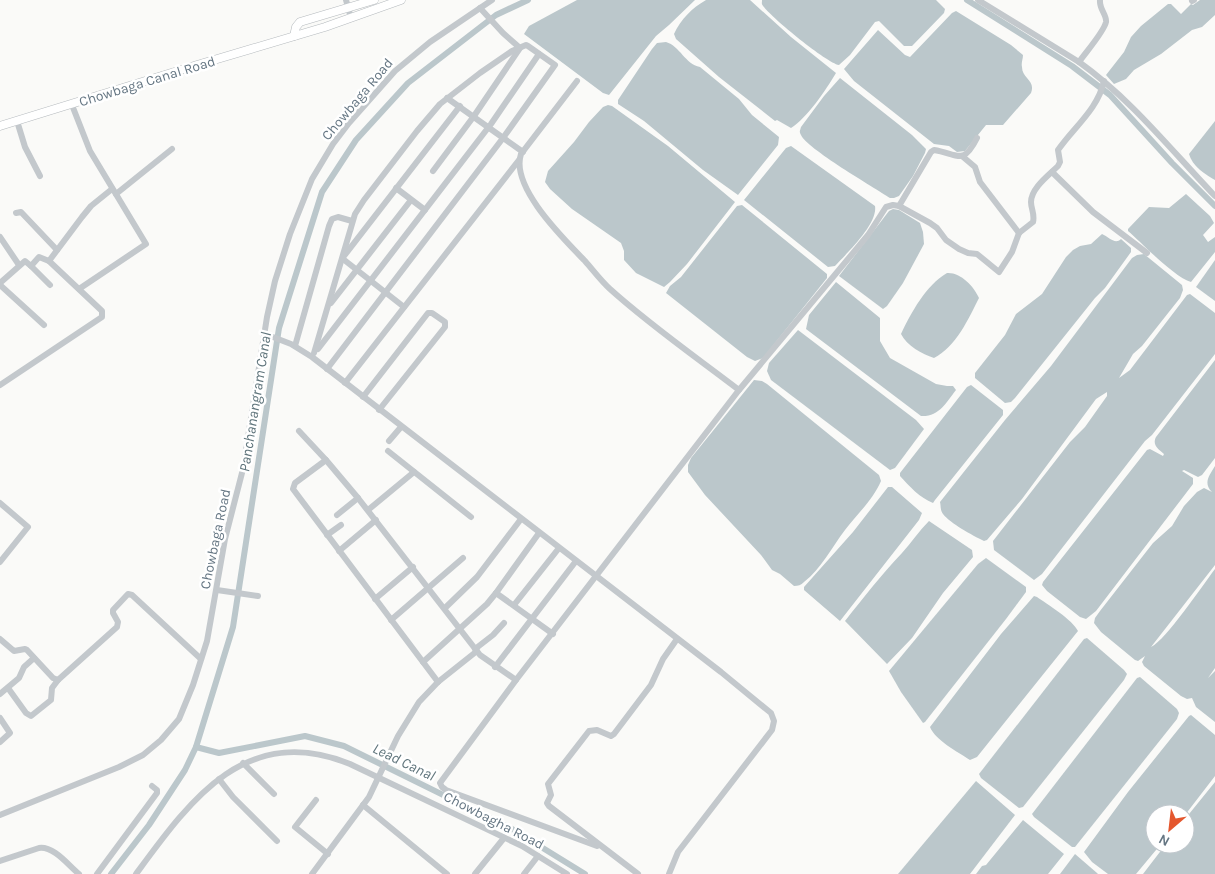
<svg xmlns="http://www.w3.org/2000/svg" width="1215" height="874" font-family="Karla,sans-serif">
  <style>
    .water { fill: #bbc7cb }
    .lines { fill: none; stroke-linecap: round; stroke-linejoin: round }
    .canal { stroke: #bbc7cb; stroke-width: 6 }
    .major-casing { stroke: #b5babe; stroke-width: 9 }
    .minor { stroke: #c3c8cc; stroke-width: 6 }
    .major { stroke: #fff; stroke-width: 8 }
    .labels { text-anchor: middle; stroke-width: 5; stroke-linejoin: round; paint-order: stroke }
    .street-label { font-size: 14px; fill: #657683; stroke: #fff }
    .water-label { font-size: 15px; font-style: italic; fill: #60757c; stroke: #fff }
  </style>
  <rect width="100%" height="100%" fill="#fafaf8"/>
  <g class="water">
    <polygon points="577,0 695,0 669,25 656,36 609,95 603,93 524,34 529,26"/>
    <path d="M706 0H750L791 37 836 73C826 90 807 118 791 128L777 120 775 121 719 77 676 39 674 34C681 19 692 8 706 0Z"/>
    <path d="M762 0H936L945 9 944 13 912 46H904L879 21 875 22 850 55 839 65C827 63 772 18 764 7 761 4 762 4 762 0Z"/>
    <polygon points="1200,0 1215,0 1215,15 1202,27 1192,30 1161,54 1134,70 1126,79 1114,84 1106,75 1124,52 1131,37 1141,26 1168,4 1171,4 1181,14 1191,4 1193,5"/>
    <path d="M956 11 1011 45 1023 55C1023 59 1021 63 1022 67 1022 79 1036 80 1031 93L1003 125H986L965 151 957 152 949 146 934 144 854 81 844 69 878 30 905 55 910 57 952 13Z"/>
    <path d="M666 42C680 46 685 64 700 67L739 99 752 115 779 137 778 145 738 195 703 170 644 121 618 104V100L652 49 657 43Z"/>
    <path d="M840 78 912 135 926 149 925 153 913 176 899 196 894 198H890C875 188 806 148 801 135 799 131 800 131 801 127L824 96Z"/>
    <polygon points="608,105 612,106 668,146 735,202 687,264 670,282 664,287 636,273 624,260 624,251 621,243 572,209 550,189 545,182 548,171 574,142 589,122 603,107"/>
    <path d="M1215 121V180C1206 175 1192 166 1189 154Z"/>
    <path d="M791 146 875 206C878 224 847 253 835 266L828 267 744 200 786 148Z"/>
    <path d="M1186 194 1210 216 1214 223 1203 235 1208 242 1215 237V252L1191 282C1174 277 1143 244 1128 231V229L1149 207 1169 208Z"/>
    <polygon points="742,205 827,274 827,278 763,358 755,361 747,357 666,293 670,286 681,277 737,206"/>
    <polygon points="893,209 899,210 920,223 923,232 924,244 903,283 887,306 883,309 839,276 889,211"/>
    <path d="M1102 234C1109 237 1115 245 1121 239L1131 248V252L1105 288 1095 298 1015 398 1011 402 1005 403 975 378V373L1005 335 1016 314 1042 294 1066 257 1073 250 1080 246 1091 244Z"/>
    <path d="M1144 254 1182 285 1183 290 1180 298 1142 346 1133 354 1119 378 1130 370 1187 295 1190 294 1215 313V354L1152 435 1145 441 1042 574 1034 580 994 550 993 541 1070 442 1085 427 1107 396V392L1096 399 1022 499 987 540 984 541C972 535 951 524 943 514 940 510 941 506 940 502L1005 420 1051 366 1132 258 1137 255Z"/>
    <polygon points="1215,260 1215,301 1196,287"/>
    <path d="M947 273C960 272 974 286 979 298 969 318 956 347 934 358 922 354 907 346 901 334 911 313 926 285 947 273Z"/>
    <path d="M836 282 880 318V341L890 358 936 384 947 386H953L956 390C946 403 939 417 921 416L806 329 809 315Z"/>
    <polygon points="798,330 916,420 924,429 895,468 890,470 771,380 767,371 769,363"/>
    <path d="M1215 360V458L1202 475 1198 477 1184 470 1182 471 1193 478V484L1096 611 1086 619 1080 617 1047 591 1042 585 1043 582 1147 450 1150 449 1163 456 1164 454C1158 449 1152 445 1156 437Z"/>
    <path d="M754 380 762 381 767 384 879 475 881 481C873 500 857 514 845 530 832 547 821 569 804 582 801 585 798 586 794 586L780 574 772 570 761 555 705 495 688 472V465L691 458Z"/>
    <path d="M971 385 1003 410V415L935 500 933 503C920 498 909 486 900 476V473L967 387Z"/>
    <path d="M1215 466V565L1151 647C1166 640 1202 586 1215 569V668L1208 678 1215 671V722L1196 707 1192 698 1187 699 1181 696 1144 666 1142 662 1145 656 1138 661 1135 660 1101 632 1094 623 1095 618 1100 611 1153 543 1172 526 1184 506 1197 492 1204 488 1212 492C1203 483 1209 476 1215 466Z"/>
    <polygon points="888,487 892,487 922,513 919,520 840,621 804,590 804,587 853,532"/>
    <path d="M929 521 969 548 972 550 973 557 943 593 912 638 887 664 845 621C863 598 882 574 902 553 911 543 919 531 929 521Z"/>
    <polygon points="986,558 1026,587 1026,592 1006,619 925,722 923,723 901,692 889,671 978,564"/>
    <path d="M1034 596 1037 597C1047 604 1073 620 1078 631L977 757 970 760C958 752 935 740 930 727L1001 634Z"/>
    <polygon points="1087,638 1124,670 1127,674 1124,680 1023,807 1019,808 981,778 979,774 1084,639"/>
    <polygon points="1140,677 1177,709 1179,713 1177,719 1075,847 1072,847 1034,817 1032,814 1137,678"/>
    <polygon points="1191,715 1215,735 1215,776 1185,815 1185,814 1155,814 1155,844 1161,844 1136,874 1108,874 1092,862 1084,852 1128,792 1189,716"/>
    <polygon points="976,781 1015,815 970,874 898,874"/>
    <polygon points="1215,782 1215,874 1143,874 1166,844 1185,844 1185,819"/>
    <polygon points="1023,820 1064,854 1048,874 976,874 982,866 986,865"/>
    <polygon points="1075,854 1097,873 1098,874 1060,874"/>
  </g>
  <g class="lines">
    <g class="canal">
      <polyline points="967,0 1072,66 1110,95 1172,163 1215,206"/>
      <polyline points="196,747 219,753 305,736 344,746 512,829 585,874"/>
      <polyline points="111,874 149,825 185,770 196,747 233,627 279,328 322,192 356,140 408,83 496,15 528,0"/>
    </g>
    <defs>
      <g id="major">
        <polyline points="294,36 296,27 300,22 374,0"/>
        <polyline points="0,126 197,65 325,27 401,0"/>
      </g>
    </defs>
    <use href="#major" class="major-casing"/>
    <g class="minor">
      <polyline points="346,0 351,18"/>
      <path d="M978 0 1079 62C1085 53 1104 32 1106 22 1107 15 1099 9 1100 0"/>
      <polyline points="1192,1 1194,0"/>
      <path d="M1079 62C1131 99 1171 150 1215 196"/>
      <path d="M577 81 521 154C510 187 564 239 585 261 593 270 601 281 610 289 651 326 696 357 739 390"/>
      <polyline points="447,98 523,152"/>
      <polyline points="72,105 90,151 146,244 79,289"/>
      <polyline points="17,121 25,147 40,176"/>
      <polyline points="962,156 975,167 980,182 1019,233"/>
      <polyline points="433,171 474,116 520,48 503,33 480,8"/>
      <polyline points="1052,172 1093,212 1147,253"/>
      <polyline points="396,188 425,210"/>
      <polyline points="116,194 172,149"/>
      <path d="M899 206 931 152 934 150C958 154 963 166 977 138"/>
      <polyline points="16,213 21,212 57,250"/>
      <polyline points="0,237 19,265"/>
      <polyline points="344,256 460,106"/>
      <polyline points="343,259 404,307"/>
      <polyline points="31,266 50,285"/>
      <polyline points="0,283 25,261 31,266 39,257 49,261"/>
      <polyline points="0,285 44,325"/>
      <polyline points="331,303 411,200"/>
      <polyline points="265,334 291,344 312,357 721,672 771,713 774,721 772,730 678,852 669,874"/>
      <polyline points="295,346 329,226 332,219 338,217 352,221"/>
      <polyline points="318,349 491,124 539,54"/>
      <polyline points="314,353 355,214 364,200 417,131 440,104 480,73 512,51 526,45 528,46 555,65 503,138 327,369"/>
      <polyline points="345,383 519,160"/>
      <polyline points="0,385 102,317 102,311 49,261 82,217 91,206 112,189"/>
      <polyline points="363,397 428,313 432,313 445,322 445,327 379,410"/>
      <path d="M299 431 326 460 358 498 480 655 516 680 739 390 868 235 886 207 893 205 899 206 930 223 937 228 946 240 959 249 968 253 977 254 999 272 1012 252 1019 233 1033 222C1035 214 1031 209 1031 202 1031 188 1049 175 1058 166L1060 162 1058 150C1074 127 1098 109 1104 81"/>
      <polyline points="389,441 401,427"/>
      <polyline points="388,451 471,517"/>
      <polyline points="326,460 295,483 293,489 438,682"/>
      <polyline points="0,503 28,527 0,562"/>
      <polyline points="368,510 414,472"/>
      <polyline points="337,515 358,498"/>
      <polyline points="327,535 341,525"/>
      <polyline points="339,551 376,520"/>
      <polyline points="217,590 258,596"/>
      <polyline points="496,593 553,634"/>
      <polyline points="375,599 413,567"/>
      <polyline points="514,605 559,548"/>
      <polyline points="445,608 477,577 521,519"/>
      <polyline points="391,620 463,558"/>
      <polyline points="0,639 14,651 25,649 27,650 53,678 58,680 117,627 118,622 113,613 113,610 128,594 132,595 201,659"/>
      <polyline points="475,649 493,635 504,623"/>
      <polyline points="423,662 487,604 496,593 539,533"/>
      <polyline points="495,667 576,561"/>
      <polyline points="516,680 440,783 442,787 446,790 597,846"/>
      <polyline points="8,688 26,713 31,716 51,700 52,688 58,680"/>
      <polyline points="0,694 19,678 24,667 34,658"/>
      <polyline points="0,718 10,733 0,742"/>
      <polyline points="243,763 274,794"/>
      <polyline points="219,779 233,797 277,841"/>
      <polyline points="316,800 295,827 328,854"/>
      <polyline points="363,805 447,874"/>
      <polyline points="0,815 119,767 143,755 161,740 179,719 193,685 207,641 225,539 243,469 267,317 275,281 290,234 312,179 333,144 349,123 395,71 430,42 492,0"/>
      <path d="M0 861 39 848C54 846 68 865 79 874"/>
      <polyline points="97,874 157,793 157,790 152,786"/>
      <path d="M136 874C191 799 246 722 350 764L522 846 567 874"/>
      <polyline points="312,874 369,797 398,736 419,702 438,682 477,651"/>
      <polyline points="475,874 504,838"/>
      <polyline points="524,874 538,856"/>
      <polyline points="638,874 549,806 547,803 551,795 548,784 589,731 597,730 611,736 614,734 651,685 663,659 677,639"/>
    </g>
    <use href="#major" class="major"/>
  </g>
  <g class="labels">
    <g class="street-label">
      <text transform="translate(147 81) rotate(-17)" y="5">Chowbaga Canal Road</text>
      <text transform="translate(357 99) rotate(-50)" y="5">Chowbaga Road</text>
      <text transform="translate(215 539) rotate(-78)" y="5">Chowbaga Road</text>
      <text transform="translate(494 820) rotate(27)" y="5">Chowbagha Road</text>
    </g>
    <g class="water-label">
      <text transform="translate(255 402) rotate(-81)" y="5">Panchanangram Canal</text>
      <text transform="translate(404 762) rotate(26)" y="5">Lead Canal</text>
    </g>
  </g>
  <g transform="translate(1170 829) rotate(208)"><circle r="24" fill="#ffffff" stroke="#c1c8cd"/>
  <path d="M0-4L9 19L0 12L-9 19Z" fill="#e4572e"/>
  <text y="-8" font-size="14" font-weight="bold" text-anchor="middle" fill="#657683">N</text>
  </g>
</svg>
